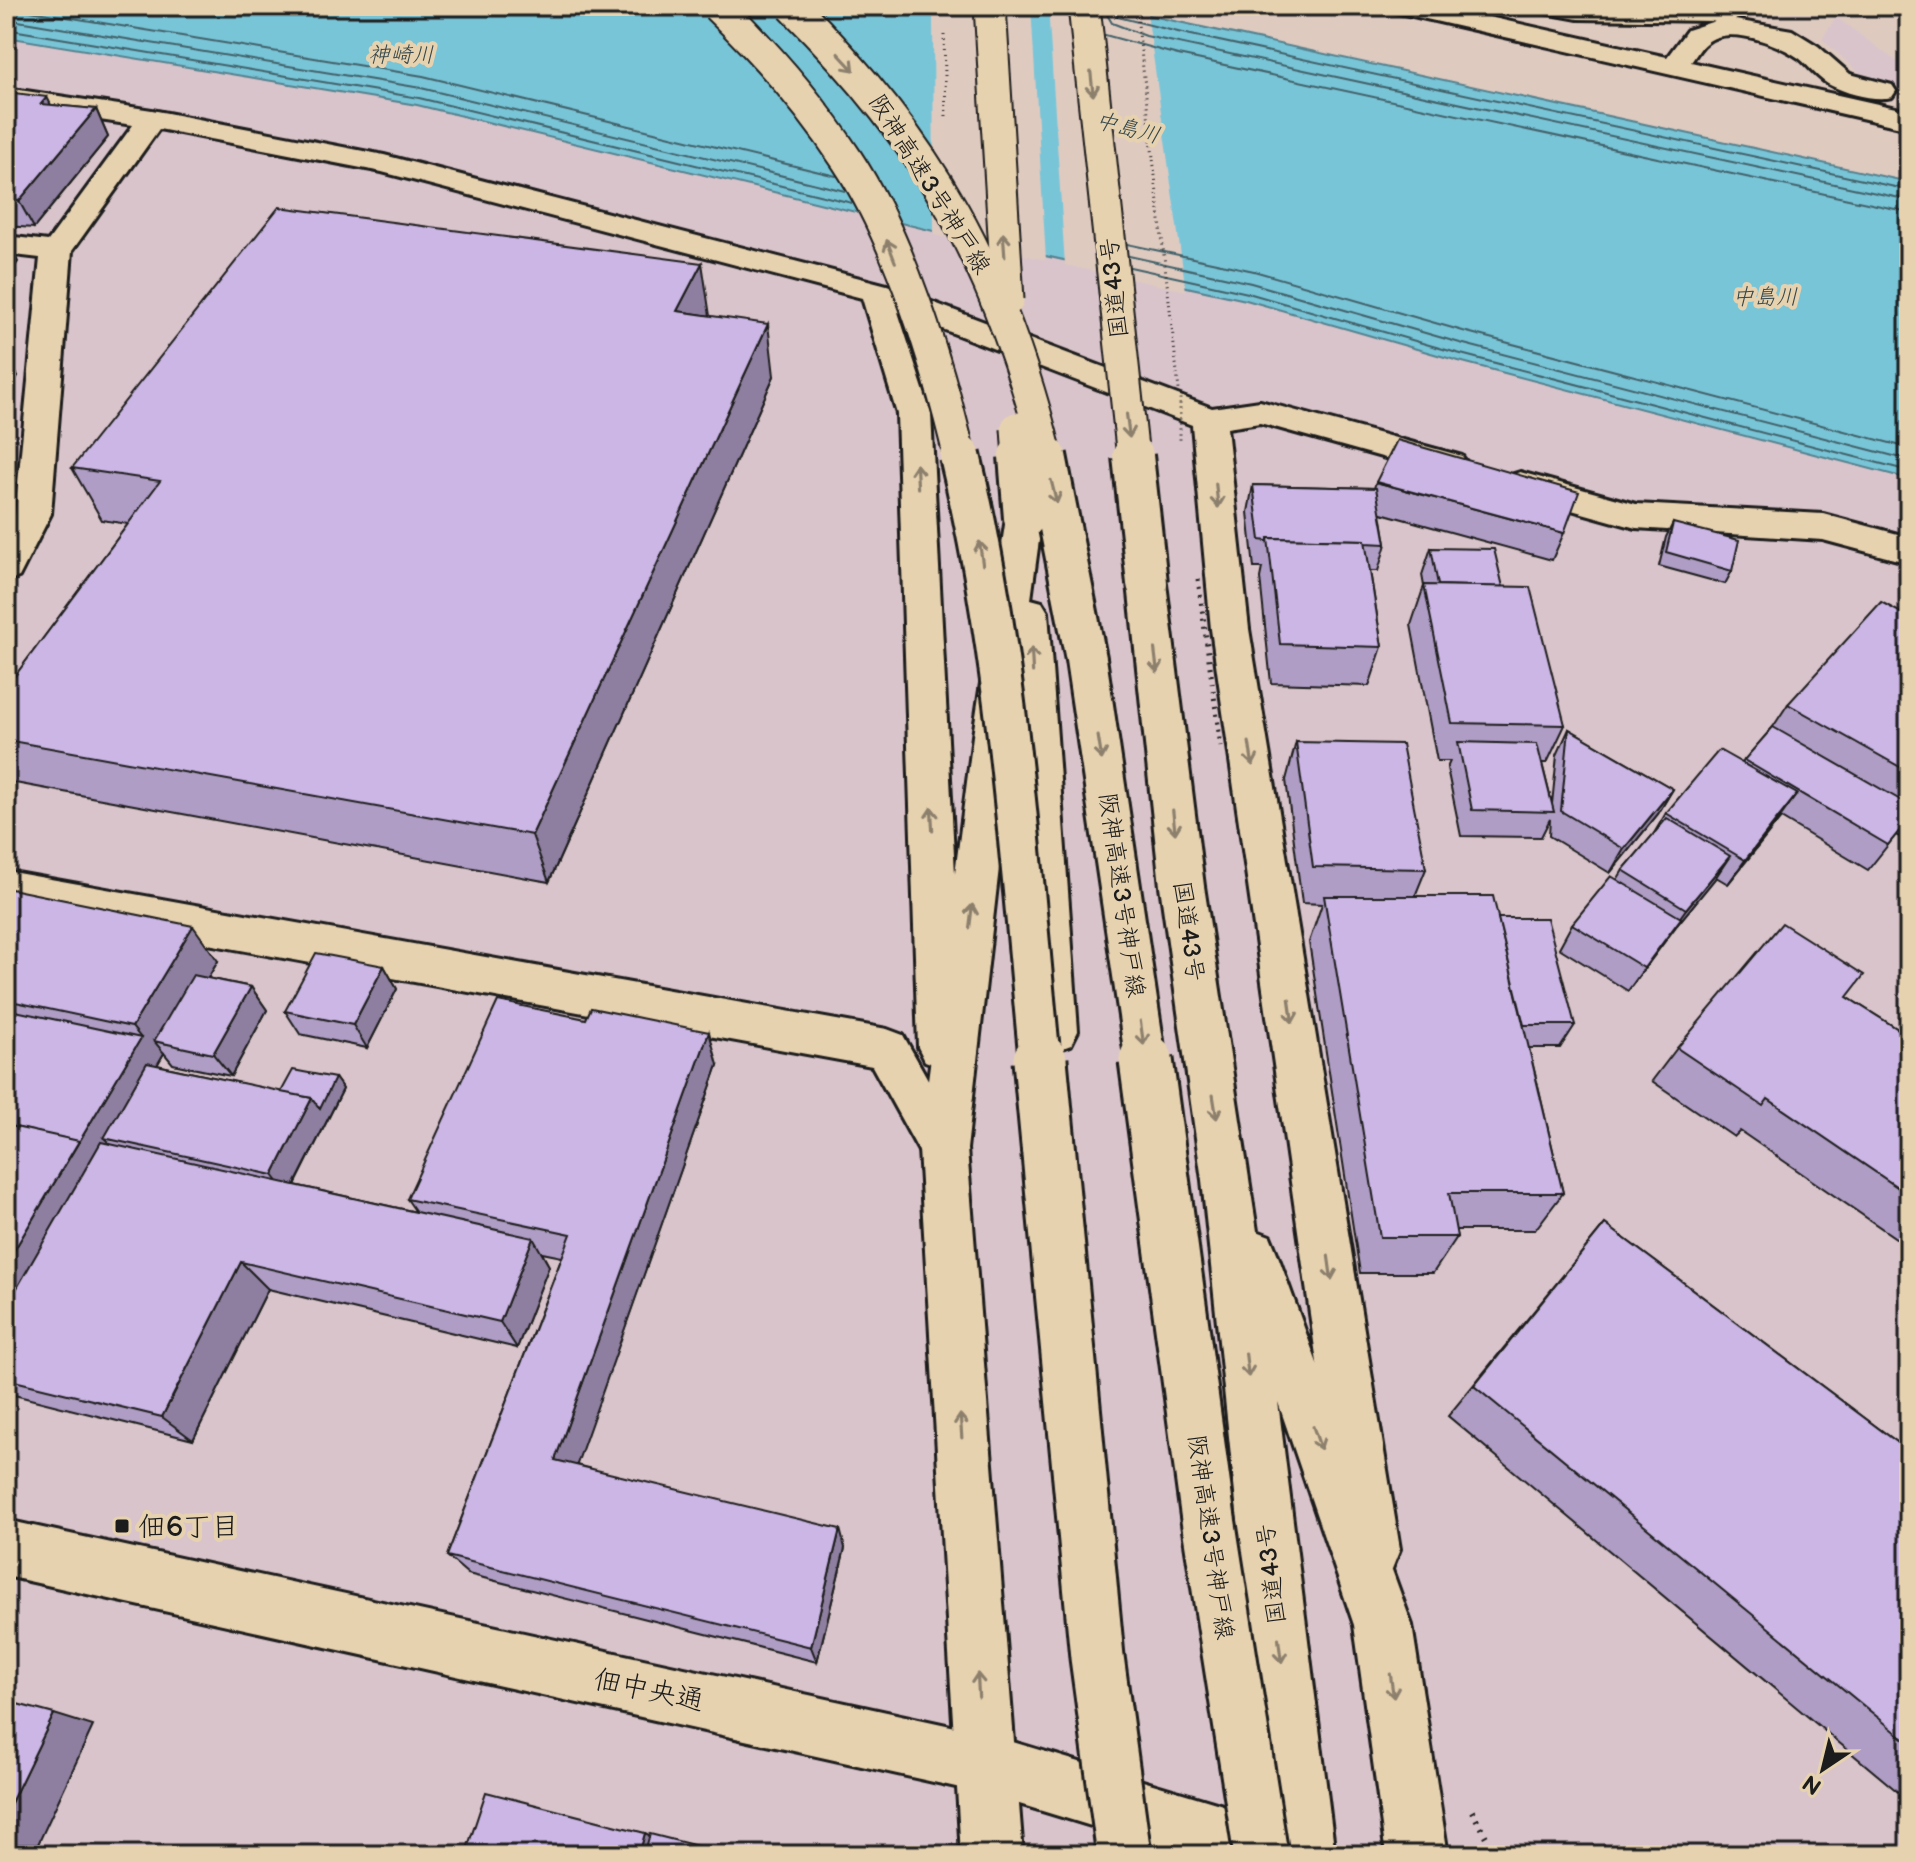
<svg xmlns="http://www.w3.org/2000/svg" width="1915" height="1861" font-family="'Balsamiq Sans','Klee One',sans-serif">
  <style>
    .built { fill: #d9c4cb }
    .water { fill: #79c5d8; stroke: #54818d; stroke-width: 2 }
    .pier { fill: #dfcac0 }
    .lines { fill: none; stroke-linecap: round; stroke-linejoin: round }
    .shore { stroke: #416067; stroke-width: 2 }
    .minor-casing { stroke: #1c1c1c; stroke-width: 6 }
    .highway-casing { stroke: #1c1c1c; stroke-width: 6 }
    .path { stroke: #1c1c1c; stroke-width: 6; stroke-dasharray: 2 7; stroke-linecap: butt }
    .minor { fill: #e7d2b0; fill-rule: evenodd }
    .highway { fill: #e7d2b0; fill-rule: evenodd }
    .highway-bridge-far2-casing { stroke: #1c1c1c; stroke-width: 35; stroke-linecap: butt }
    .highway-bridge-far1-casing { stroke: #1c1c1c; stroke-width: 46; stroke-linecap: butt }
    .highway-bridge-casing { stroke: #1c1c1c; stroke-width: 59; stroke-linecap: butt }
    .path-bridge-far1 { stroke: #1c1c1c; stroke-width: 3; stroke-dasharray: 1 4; stroke-linecap: butt }
    .path-bridge { stroke: #1c1c1c; stroke-width: 5; stroke-dasharray: 2 6; stroke-linecap: butt }
    .highway-bridge-far2 { stroke: #e7d2b0; stroke-width: 31 }
    .highway-bridge-far1 { stroke: #e7d2b0; stroke-width: 40 }
    .highway-bridge { stroke: #e7d2b0; stroke-width: 53 }
    .wall { fill: #af9dc5; stroke: #1c1c1c; stroke-width: 2 }
    .shaded-wall { fill: #8e7fa0; stroke: #1c1c1c; stroke-width: 2 }
    .building { fill: #cbb6e5; stroke: #1c1c1c; stroke-width: 2 }
    .oneway { stroke: #8c806d }
    .poi-dot { fill: #1c1c1c; stroke: #e7d2b0; stroke-width: 3 }
    .labels { text-anchor: middle; stroke-width: 8; stroke-linejoin: round; paint-order: stroke }
    .far-water-label { font-size: 22px; font-style: italic; fill: #33464b; stroke: #e7d2b0 }
    .street-label { font-size: 24px; fill: #1c1c1c; stroke: #e7d2b0 }
    .near-poi-label { font-size: 28px; fill: #1c1c1c; stroke: #e7d2b0; text-anchor: start }
    .near-street-label { font-size: 28px; fill: #1c1c1c; stroke: #e7d2b0 }
  </style>
  <rect width="100%" height="100%" fill="#dfcac0"/>
  <filter id="ink" filterUnits="userSpaceOnUse"><feTurbulence type="fractalNoise" baseFrequency=".0125" numOctaves="2"/><feDisplacementMap in="SourceGraphic" scale="16" xChannelSelector="R" yChannelSelector="G"/><feConvolveMatrix kernelMatrix="1 2 1 2 8 2 1 2 1" color-interpolation-filters="sRGB"/></filter>
  <g filter="url(#ink)">
    <g class="built">
      <polygon points="1836,17 1896,61 1909,59 1909,90 1869,82 1822,39"/>
      <polygon points="6,37 417,105 954,236 1246,300 1455,360 1909,479 1909,1855 6,1855"/>
    </g>
    <polygon class="water" points="6,6 1106,6 1909,182 1909,479 1455,360 1246,300 954,236 417,105 6,37"/>
    <g class="pier">
      <polygon points="933,6 1031,6 1046,260 934,235"/>
      <polygon points="1048,6 1122,6 1147,12 1186,291 1065,265"/>
    </g>
    <g class="lines">
      <g class="shore">
        <polyline points="1102,6 1112,23 1146,36 1909,200"/>
        <polyline points="1112,6 1118,17 1182,33 1909,190"/>
        <polyline points="6,7 423,76 836,176"/>
        <polyline points="6,19 421,88 845,191"/>
        <polyline points="6,29 419,98 852,203"/>
        <polyline points="1105,35 1178,55 1909,212"/>
        <polyline points="1127,244 1254,271 1463,331 1909,448"/>
        <polyline points="1129,256 1251,283 1460,343 1909,460"/>
        <polyline points="1130,267 1248,293 1457,353 1909,471"/>
      </g>
      <defs>
        <g id="minor">
          <path d="M1391 6H1440L1667 57 1687 30 1715 21 1578 19 1540 12 1536 6H1737L1746 13 1735 20 1792 30 1818 46 1850 74 1892 85 1896 91 1892 97C1875 101 1848 94 1832 86 1820 81 1810 67 1799 58 1779 44 1728 24 1706 43 1700 47 1696 56 1691 62L1909 111V129L1404 14 1395 12Z"/>
          <polygon points="6,88 152,110 384,155 887,285 1212,408 1260,401 1462,456 1468,464 1462,472 1450,476 1260,423 1227,428 1249,629 1400,1549 1392,1569 1372,1577 1352,1569 1344,1549 1211,629 1192,425 898,312 931,414 964,1047 957,1061 941,1067 925,1061 918,1047 897,414 862,298 382,172 159,129 72,251 51,514 19,577 6,581 6,531 15,514 40,258 6,254 6,236 48,241 133,125 6,106"/>
          <polygon points="1520,472 1636,504 1823,514 1909,537 1909,563 1823,540 1636,528 1507,492 1502,484 1507,476"/>
          <polygon points="6,871 887,1029 903,1035 967,1149 960,1164 943,1171 926,1164 872,1066 6,907"/>
          <polygon points="6,1520 983,1733 1286,1824 1308,1833 1317,1855 1186,1855 983,1793 6,1576"/>
        </g>
        <g id="highway">
          <polygon points="1024,506 1037,509 1042,518 1031,599 1042,602 1048,612 1078,1031 1071,1045 1055,1051 1039,1045 1032,1031 1016,718 967,1149 1023,1855 961,1855 919,1149 973,736 1006,518 1011,509"/>
          <polygon points="1147,570 1160,574 1166,583 1204,886 1257,1231 1270,1236 1277,1253 1412,1625 1448,1855 1386,1855 1354,1625 1278,1402 1335,1855 1273,1855 1202,1180 1160,886 1128,583 1134,574"/>
        </g>
      </defs>
      <use href="#minor" class="minor-casing"/>
      <use href="#highway" class="highway-casing"/>
      <polyline class="path" points="1472,1811 1493,1850 1505,1855"/>
      <use href="#minor" class="minor"/>
      <use href="#highway" class="highway"/>
      <defs>
        <g id="highway-bridge-far2">
          <path d="M717 6C766 53 810 104 847 160 900 240 938 365 960 458"/>
          <path d="M792 6C931 144 1000 268 1047 458"/>
          <polyline points="990,6 1008,300"/>
          <polyline points="1084,6 1133,458"/>
          <polyline points="1017,428 1019,458"/>
        </g>
        <g id="highway-bridge-far1">
          <path d="M960 456C1008 653 1020 860 1040 1062"/>
          <polyline points="1019,456 1024,518"/>
          <polyline points="1046,456 1086,659 1146,1062"/>
          <polyline points="1133,456 1147,583"/>
        </g>
        <g id="highway-bridge">
          <polyline points="1040,1060 1097,1657 1124,1855"/>
          <polyline points="1146,1060 1208,1519 1261,1855"/>
        </g>
      </defs>
      <use href="#highway-bridge-far2" class="highway-bridge-far2-casing"/>
      <use href="#highway-bridge-far1" class="highway-bridge-far1-casing"/>
      <use href="#highway-bridge" class="highway-bridge-casing"/>
      <g class="path-bridge-far1">
        <polyline points="1136,6 1180,399 1180,442"/>
        <polyline points="944,35 946,117"/>
      </g>
      <polyline class="path-bridge" points="1198,579 1221,747"/>
      <use href="#highway-bridge-far2" class="highway-bridge-far2"/>
      <use href="#highway-bridge-far1" class="highway-bridge-far1"/>
      <use href="#highway-bridge" class="highway-bridge"/>
    </g>
    <g class="wall">
      <polygon points="6,92 51,105 96,109 108,137 34,228 6,226"/>
      <polygon points="710,316 774,376 549,882 10,782 6,777 6,688 128,524 102,520 72,468"/>
      <polygon points="1376,482 1564,533 1552,560 1381,513 1386,544 1378,571 1370,571 1382,647 1369,686 1271,683 1260,578 1262,568 1254,568 1248,512 1253,485 1374,488"/>
      <polygon points="1673,523 1732,571 1725,584 1659,566 1666,537"/>
      <polygon points="1431,548 1503,587 1565,725 1547,763 1542,763 1552,804 1557,755 1569,729 1673,789 1658,814 1610,873 1549,836 1550,819 1541,837 1461,836 1447,768 1450,761 1437,761 1411,625 1424,586 1422,575"/>
      <polygon points="1909,617 1909,842 1896,835 1868,870 1781,818 1728,884 1716,877 1677,925 1628,991 1559,948 1572,924 1617,880 1623,870 1653,835 1666,813 1742,763 1773,727 1788,704"/>
      <polygon points="1296,742 1426,869 1415,896 1498,918 1575,1025 1560,1048 1529,1048 1563,1193 1535,1230 1455,1230 1457,1237 1433,1273 1360,1273 1309,942 1322,904 1302,903 1286,780"/>
      <polygon points="6,888 218,961 208,978 251,987 267,1010 231,1076 173,1064 164,1053 157,1065 281,1092 335,1078 343,1089 295,1185 416,1212 407,1199 718,1065 576,1465 845,1548 817,1662 468,1574 447,1556 562,1257 542,1253 549,1266 517,1348 268,1289 193,1440 6,1393"/>
      <polygon points="384,966 397,989 367,1048 300,1034 285,1011"/>
      <polygon points="1847,997 1909,1036 1909,1247 1740,1131 1734,1137 1652,1081 1677,1048"/>
      <polygon points="1605,1224 1909,1451 1909,1790 1898,1792 1448,1416"/>
    </g>
    <g class="shaded-wall">
      <polygon points="47,97 61,125 41,104"/>
      <polygon points="96,109 108,137 34,228 19,201"/>
      <polygon points="6,239 18,262 6,279"/>
      <polygon points="702,263 710,316 677,311"/>
      <polygon points="768,324 774,376 549,882 532,835"/>
      <polygon points="6,355 18,376 6,395"/>
      <polygon points="1673,789 1658,814 1610,873 1624,849"/>
      <polygon points="1797,794 1779,819 1728,884 1745,860"/>
      <polygon points="1730,856 1714,880 1677,925 1628,991 1686,909"/>
      <polygon points="193,926 218,961 169,1044 154,1041 164,1053 114,1140 104,1138 111,1145 6,1379 6,1264 141,1038 132,1027"/>
      <polygon points="384,966 397,989 367,1048 353,1025"/>
      <polygon points="251,987 267,1010 231,1076 213,1054"/>
      <polygon points="709,1032 718,1065 571,1481 555,1460"/>
      <polygon points="335,1078 343,1089 289,1196 273,1175 312,1098"/>
      <polygon points="533,1238 549,1266 517,1348 500,1322"/>
      <polygon points="241,1262 268,1289 193,1440 162,1417"/>
      <polygon points="840,1529 845,1548 817,1662 811,1647"/>
      <polygon points="54,1714 93,1726 33,1855 6,1855 6,1813"/>
      <polygon points="645,1833 659,1840 655,1855 639,1855"/>
    </g>
    <g class="building">
      <polygon points="6,92 47,97 41,104 96,109 19,201 6,199"/>
      <polygon points="279,207 702,263 677,311 768,324 532,835 6,740 6,688 160,481 72,468"/>
      <polygon points="1397,440 1579,492 1564,533 1376,482"/>
      <polygon points="1253,485 1376,488 1386,544 1365,543 1365,540 1268,538 1268,541 1260,540"/>
      <polygon points="1673,523 1739,540 1732,571 1666,552"/>
      <polygon points="1268,538 1365,540 1382,647 1280,644"/>
      <polygon points="1431,548 1494,549 1503,587 1438,585"/>
      <polygon points="1424,585 1530,587 1565,725 1452,723"/>
      <polygon points="1881,602 1909,617 1909,772 1788,704"/>
      <polygon points="1773,727 1909,805 1909,819 1888,845 1744,760"/>
      <polygon points="1569,729 1673,789 1624,849 1561,811"/>
      <polygon points="1296,742 1402,744 1426,869 1313,867"/>
      <polygon points="1458,742 1537,744 1554,812 1472,810"/>
      <polygon points="1719,750 1797,794 1745,860 1666,813"/>
      <polygon points="1667,818 1730,856 1686,909 1623,870"/>
      <polygon points="1611,876 1681,918 1644,968 1572,924"/>
      <polygon points="6,888 193,926 132,1027 6,1000"/>
      <polygon points="1324,896 1493,896 1563,1193 1449,1193 1457,1237 1380,1237"/>
      <polygon points="1498,918 1547,918 1575,1025 1524,1025"/>
      <polygon points="1782,923 1864,975 1847,997 1909,1036 1909,1195 1768,1099 1763,1106 1677,1048"/>
      <polygon points="316,953 384,966 353,1025 285,1011"/>
      <polygon points="193,975 251,987 213,1054 154,1041"/>
      <polygon points="498,1001 586,1019 591,1008 709,1032 555,1460 840,1529 811,1647 447,1556 571,1234 407,1199"/>
      <polygon points="6,1009 141,1038 79,1142 6,1125"/>
      <polygon points="147,1063 312,1098 273,1175 104,1138"/>
      <polygon points="293,1070 335,1078 320,1109 312,1098 281,1092"/>
      <polygon points="6,1125 79,1141 6,1264"/>
      <polygon points="101,1142 533,1238 500,1322 241,1262 162,1417 6,1379 6,1307"/>
      <polygon points="1605,1224 1909,1451 1909,1743 1474,1386"/>
      <polygon points="6,1701 54,1714 6,1813"/>
      <polygon points="486,1792 645,1833 639,1855 465,1855"/>
      <polygon points="650,1834 733,1855 644,1855"/>
    </g>
    <defs><path id="oneway-shaft" d="M-6 0H5M1.5-3L5.5 0L1.5 3" fill="none" stroke-width="1.6" stroke-linecap="round" stroke-linejoin="round" transform="scale(2)"/></defs>
    <g class="oneway">
      <use href="#oneway-shaft" transform="translate(846 62) rotate(47)"/>
      <use href="#oneway-shaft" transform="translate(1092 84) rotate(84)"/>
      <use href="#oneway-shaft" transform="translate(1004 245) rotate(-94)"/>
      <use href="#oneway-shaft" transform="translate(891 251) rotate(-111)"/>
      <use href="#oneway-shaft" transform="translate(1128 426) rotate(83)"/>
      <use href="#oneway-shaft" transform="translate(917 476) rotate(-93)"/>
      <use href="#oneway-shaft" transform="translate(1054 492) rotate(76)"/>
      <use href="#oneway-shaft" transform="translate(1217 496) rotate(84)"/>
      <use href="#oneway-shaft" transform="translate(981 553) rotate(-98)"/>
      <use href="#oneway-shaft" transform="translate(1032 660) rotate(-93)"/>
      <use href="#oneway-shaft" transform="translate(1156 661) rotate(83)"/>
      <use href="#oneway-shaft" transform="translate(1100 748) rotate(81)"/>
      <use href="#oneway-shaft" transform="translate(1251 754) rotate(81)"/>
      <use href="#oneway-shaft" transform="translate(932 819) rotate(-93)"/>
      <use href="#oneway-shaft" transform="translate(1174 822) rotate(84)"/>
      <use href="#oneway-shaft" transform="translate(971 916) rotate(-83)"/>
      <use href="#oneway-shaft" transform="translate(1291 1011) rotate(82)"/>
      <use href="#oneway-shaft" transform="translate(1142 1033) rotate(82)"/>
      <use href="#oneway-shaft" transform="translate(1215 1107) rotate(81)"/>
      <use href="#oneway-shaft" transform="translate(1330 1268) rotate(82)"/>
      <use href="#oneway-shaft" transform="translate(1247 1365) rotate(83)"/>
      <use href="#oneway-shaft" transform="translate(961 1426) rotate(-94)"/>
      <use href="#oneway-shaft" transform="translate(1317 1438) rotate(71)"/>
      <use href="#oneway-shaft" transform="translate(1280 1651) rotate(83)"/>
      <use href="#oneway-shaft" transform="translate(978 1685) rotate(-93)"/>
      <use href="#oneway-shaft" transform="translate(1392 1686) rotate(82)"/>
    </g>
  </g>
  <rect class="poi-dot" x="114" y="1518" width="16" height="16" rx="4"/>
  <g class="labels">
    <g class="far-water-label">
      <text x="401" y="62">神崎川</text>
      <text transform="translate(1128 127) rotate(15)" y="8">中島川</text>
      <text x="1765" y="304">中島川</text>
    </g>
    <g class="street-label">
      <text transform="translate(930 184) rotate(58)" y="8">阪神高速3号神戸線</text>
      <text transform="translate(1114 288) rotate(-96)" y="8">国道43号</text>
      <text transform="translate(1122 895) rotate(82)" y="8">阪神高速3号神戸線</text>
      <text transform="translate(1189 931) rotate(82)" y="8">国道43号</text>
      <text transform="translate(1211 1537) rotate(82)" y="8">阪神高速3号神戸線</text>
      <text transform="translate(1271 1574) rotate(-97)" y="8">国道43号</text>
    </g>
    <g class="near-poi-label">
      <text x="138" y="1536">佃6丁目</text>
    </g>
    <g class="near-street-label">
      <text transform="translate(649 1689) rotate(12)" y="10">佃中央通</text>
    </g>
  </g>
  <rect width="1915" height="1861" fill="none" stroke="#e7d2b0" stroke-width="32"/>
  <rect x="16" y="16" width="1883" height="1829" fill="none" stroke="#1c1c1c" stroke-width="3" filter="url(#ink)"/>
  <g transform="translate(1823 1769) rotate(215)" stroke="#e7d2b0" stroke-width="6" paint-order="stroke">
  <path d="M0-6L14 30L0 20L-14 30Z" fill="#1c1c1c"/>
  <text y="-12" font-size="22" font-weight="bold" text-anchor="middle" fill="#1c1c1c">N</text>
  </g>
</svg>
